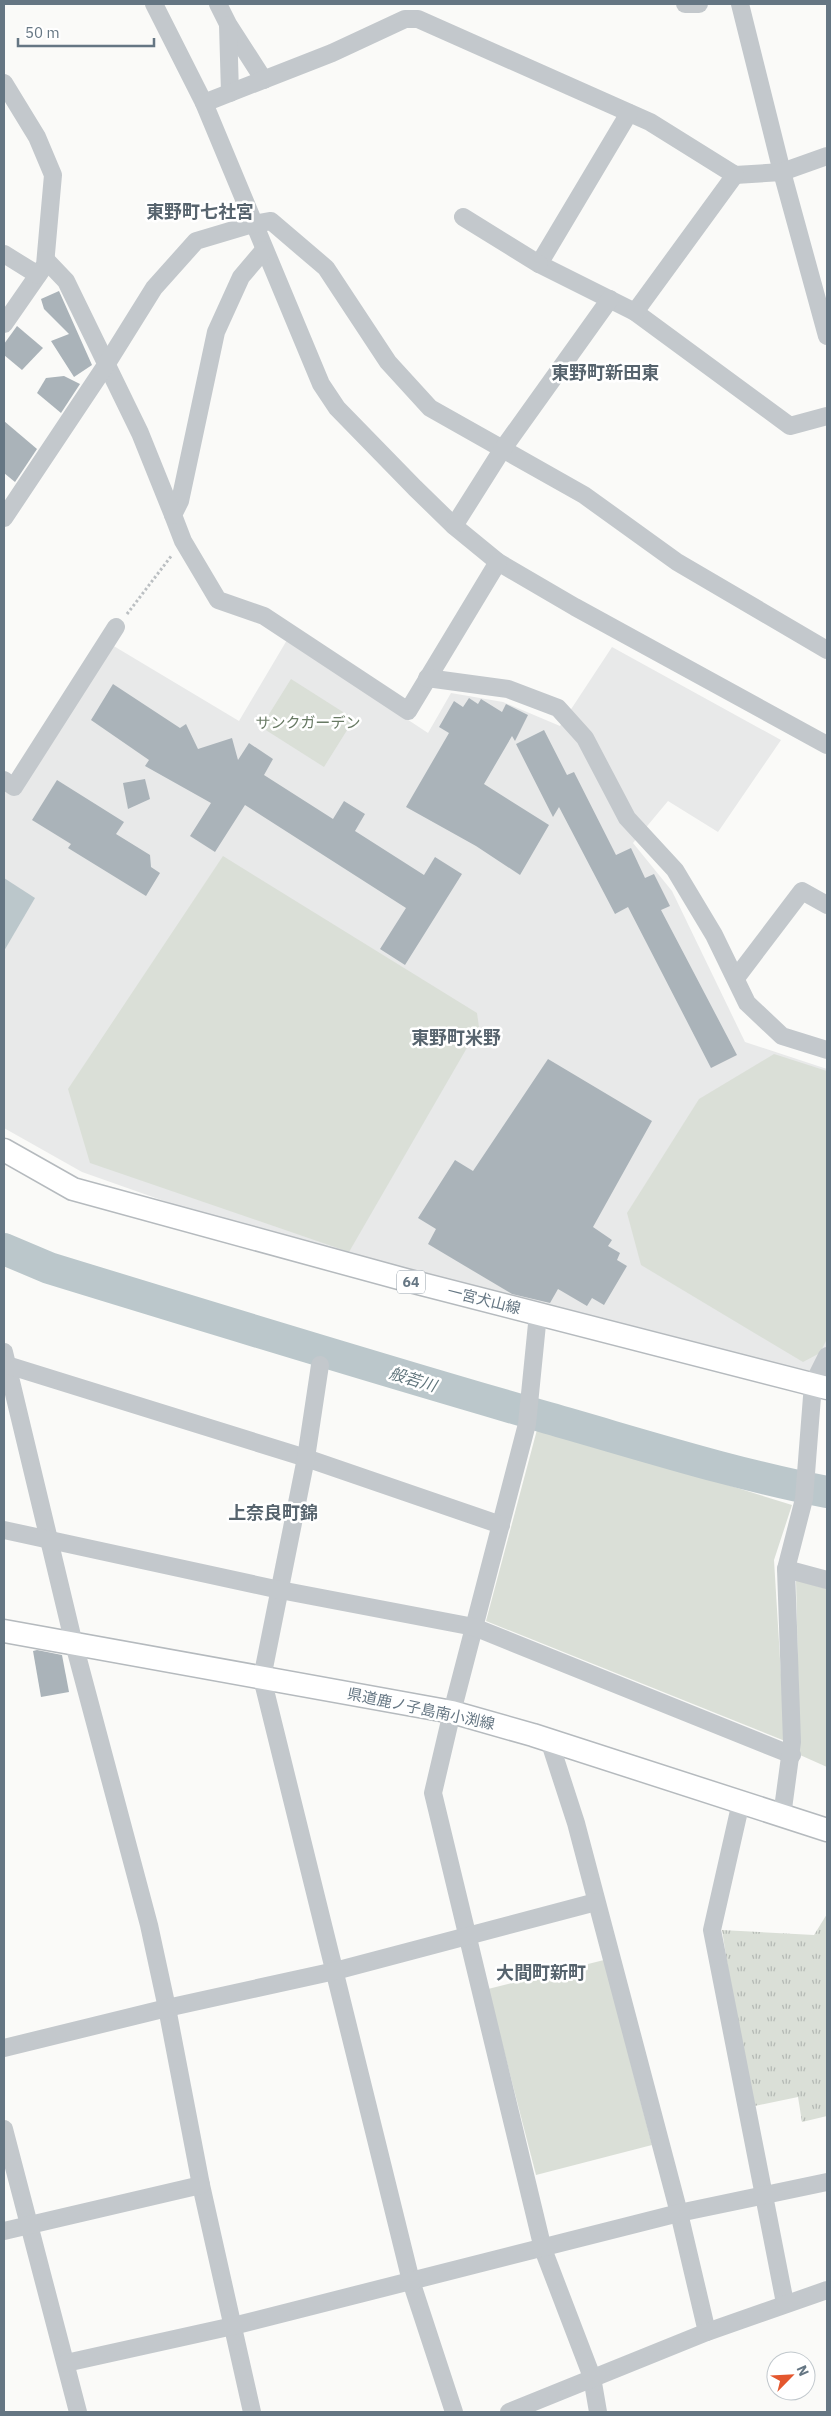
<svg xmlns="http://www.w3.org/2000/svg" width="831" height="2416" font-family="'IBM Plex Sans','Noto Sans JP',sans-serif">
  <style>
    .built { fill: #e8e9e9 }
    .green { fill: #dadfd7 }
    .park { fill: url(#park-tufts) }
    .water { fill: #bbc7cb }
    .lines { fill: none; stroke-linecap: round; stroke-linejoin: round }
    .river { stroke: #bbc7cb; stroke-width: 32 }
    .building { fill: #aab3b9 }
    .major-casing { stroke: #b5babe; stroke-width: 25 }
    .path { stroke: #bbbfc2; stroke-width: 3; stroke-dasharray: 2.5 2.5; stroke-linecap: butt }
    .minor { stroke: #c3c8cc; stroke-width: 18 }
    .major { stroke: #fff; stroke-width: 22 }
    .labels { text-anchor: middle; stroke-width: 5; stroke-linejoin: round; paint-order: stroke }
    .shield { fill: #fff; stroke: #939fa8; stroke-width: 1 }
    .shield-label { font-size: 14px; font-weight: bold; fill: #657683 }
    .park-label { font-size: 15px; fill: #687a64; stroke: #fff }
    .street-label { font-size: 15px; fill: #657683; stroke: #fff }
    .water-label { font-size: 16px; font-style: italic; fill: #60757c; stroke: #fff }
    .quarter-label { font-size: 18px; font-weight: bold; fill: #57646e; stroke: #fff }
  </style>
  <defs>
    <pattern id="park-tufts" width="24" height="20" patternUnits="userSpaceOnUse" patternTransform="scale(1.25)"><rect width="24" height="20" fill="#dadfd7"/><path d="M3 7l-1-3M5 7V3M7 7l1-3M15 17l-1-3M17 17v-4M19 17l1-3" fill="none" stroke="#b4b9b4"/></pattern>
  </defs>
  <rect width="100%" height="100%" fill="#fafaf8"/>
  <polygon class="built" points="287,640 428,733 451,693 503,702 560,726 612,647 781,740 718,832 668,801 633,843 672,891 745,1042 827,1069 827,1348 819,1363 805,1375 560,1321 184,1208 82,1172 4,1128 4,785 112,645 239,721"/>
  <g class="green">
    <polygon points="291,679 354,719 324,767 261,727"/>
    <polygon points="223,856 477,1013 479,1027 349,1252 90,1163 68,1089"/>
    <polygon points="774,1054 827,1071 827,1339 820,1353 803,1362 641,1265 627,1213 699,1099"/>
    <polygon points="538,1426 792,1505 774,1560 785,1741 486,1621"/>
    <polygon points="796,1580 827,1589 827,1767 800,1755"/>
    <polygon points="604,1960 652,2145 536,2175 488,1989"/>
  </g>
  <polygon class="park" points="827,1914 827,2116 802,2122 798,2097 750,2107 722,1930 814,1935"/>
  <polygon class="water" points="4,878 35,898 4,951"/>
  <g class="lines">
    <path class="river" d="M4 1249 49 1268C215 1319 381 1370 548 1418 640 1444 733 1474 827 1492"/>
  </g>
  <g class="building">
    <polygon points="59,291 92,365 74,377 51,341 69,334 44,309 41,299"/>
    <polygon points="17,326 43,348 22,370 4,355 4,344"/>
    <polygon points="64,376 80,384 61,413 37,393 46,378"/>
    <polygon points="4,421 37,449 15,482 4,473"/>
    <polygon points="113,684 180,728 186,724 198,749 232,738 238,760 249,743 273,759 264,775 333,819 344,801 365,814 355,831 424,875 435,857 462,874 405,965 380,949 406,908 245,805 215,852 190,836 211,803 145,766 149,760 91,720"/>
    <polygon points="469,698 478,704 481,699 502,712 506,704 528,715 515,741 512,736 484,784 549,825 520,875 476,846 406,807 449,733 439,727 454,701 463,707"/>
    <polygon points="544,730 567,775 574,772 616,855 631,848 645,878 654,874 670,906 661,910 737,1055 711,1068 628,907 615,914 559,807 553,817 516,744"/>
    <polygon points="145,779 150,799 128,809 123,783"/>
    <polygon points="57,780 124,822 116,834 150,855 151,867 160,873 146,896 68,848 71,844 32,820"/>
    <polygon points="548,1059 652,1121 593,1227 612,1240 608,1246 620,1253 617,1260 627,1266 604,1305 592,1298 587,1306 558,1289 550,1303 512,1294 428,1244 436,1229 418,1218 455,1160 473,1171"/>
    <polygon points="37,1650 62,1655 69,1692 41,1697 33,1651"/>
  </g>
  <g class="lines">
    <defs>
      <g id="major">
        <polyline points="4,1150 73,1189 406,1280 827,1388"/>
        <polyline points="4,1631 452,1712 533,1735 827,1830"/>
      </g>
    </defs>
    <use href="#major" class="major-casing"/>
    <polyline class="path" points="127,614 172,555"/>
    <g class="minor">
      <polyline points="154,4 204,103 321,384 337,408 415,488 454,526 498,562 575,607 827,745"/>
      <polyline points="218,4 228,24 264,80"/>
      <polyline points="685,4 699,4"/>
      <polyline points="740,4 782,172 827,336"/>
      <polyline points="228,25 230,93"/>
      <polyline points="4,83 37,137 53,175 45,265 4,324"/>
      <polyline points="204,103 332,53 405,19 418,19 650,122 735,175 782,172 827,156"/>
      <polyline points="629,113 539,264 635,312 790,426 827,416"/>
      <polyline points="463,217 539,264"/>
      <polyline points="264,250 241,277 216,332 180,501 173,515 183,541 218,600 264,616 408,711 498,562"/>
      <polyline points="4,254 38,275"/>
      <polyline points="46,260 66,281 140,433 173,515"/>
      <polyline points="635,312 735,175"/>
      <polyline points="4,518 106,365 154,288 196,241 253,224 271,221 326,268 388,362 430,408 584,495 677,562 827,650"/>
      <polyline points="454,526 502,450 610,299"/>
      <polyline points="427,678 508,689 558,708 585,738 627,818 675,870 714,935 747,1003 782,1036 827,1050"/>
      <polyline points="4,780 14,787 116,627"/>
      <polyline points="736,978 802,891 827,905"/>
      <polyline points="538,1314 527,1424 452,1712 433,1793 543,2249 592,2377 598,2412"/>
      <polyline points="4,1352 74,1644 149,1925 167,2008 201,2185 252,2412"/>
      <polyline points="4,1364 306,1458 501,1525"/>
      <polyline points="320,1365 306,1458 262,1678 411,2281 454,2412"/>
      <polyline points="4,1530 280,1590 474,1627 792,1755"/>
      <polyline points="786,1569 827,1580"/>
      <polyline points="549,1740 576,1823 679,2213 707,2332"/>
      <polyline points="741,1802 712,1930 785,2303"/>
      <polyline points="782,1816 792,1742 786,1569 804,1499 813,1384 827,1356"/>
      <polyline points="4,2048 167,2008 335,1971 596,1902"/>
      <polyline points="4,2129 78,2412"/>
      <polyline points="4,2231 201,2185"/>
      <polyline points="66,2363 233,2326 679,2213 827,2182"/>
      <polyline points="509,2412 707,2332 827,2290"/>
    </g>
    <use href="#major" class="major"/>
  </g>
  <g class="labels">
    <rect class="shield" x="397" y="1270.5" width="28" height="23" rx="4"/>
    <g class="shield-label">
      <text x="411" y="1287">64</text>
    </g>
    <g class="park-label">
      <text x="308" y="728">サンクガーデン</text>
    </g>
    <g class="street-label">
      <text transform="translate(484 1300) rotate(14)" y="5">一宮犬山線</text>
      <text transform="translate(421 1709) rotate(12)" y="5">県道鹿ノ子島南小渕線</text>
    </g>
    <g class="water-label">
      <text transform="translate(413 1379) rotate(17)" y="6">般若川</text>
    </g>
    <g class="quarter-label">
      <text x="200" y="218">東野町七社宮</text>
      <text x="605" y="379">東野町新田東</text>
      <text x="456" y="1044">東野町米野</text>
      <text x="273" y="1519">上奈良町錦</text>
      <text x="541" y="1979">大間町新町</text>
    </g>
  </g>
  <rect width="831" height="2416" fill="none" stroke="#657683" stroke-width="10"/>
  <g transform="translate(791 2376) rotate(66)"><circle r="24" fill="#ffffff" stroke="#c1c8cd"/>
  <path d="M0-4L9 19L0 12L-9 19Z" fill="#e4572e"/>
  <text y="-8" font-size="14" font-weight="bold" text-anchor="middle" fill="#657683">N</text>
  </g>
  <path d="M18 38v8h136v-8" fill="none" stroke="#657683" stroke-width="2.5"/>
  <text x="25" y="38" font-size="15" fill="#657683" stroke="#ffffff" stroke-width="4" paint-order="stroke">50 m</text>
</svg>
